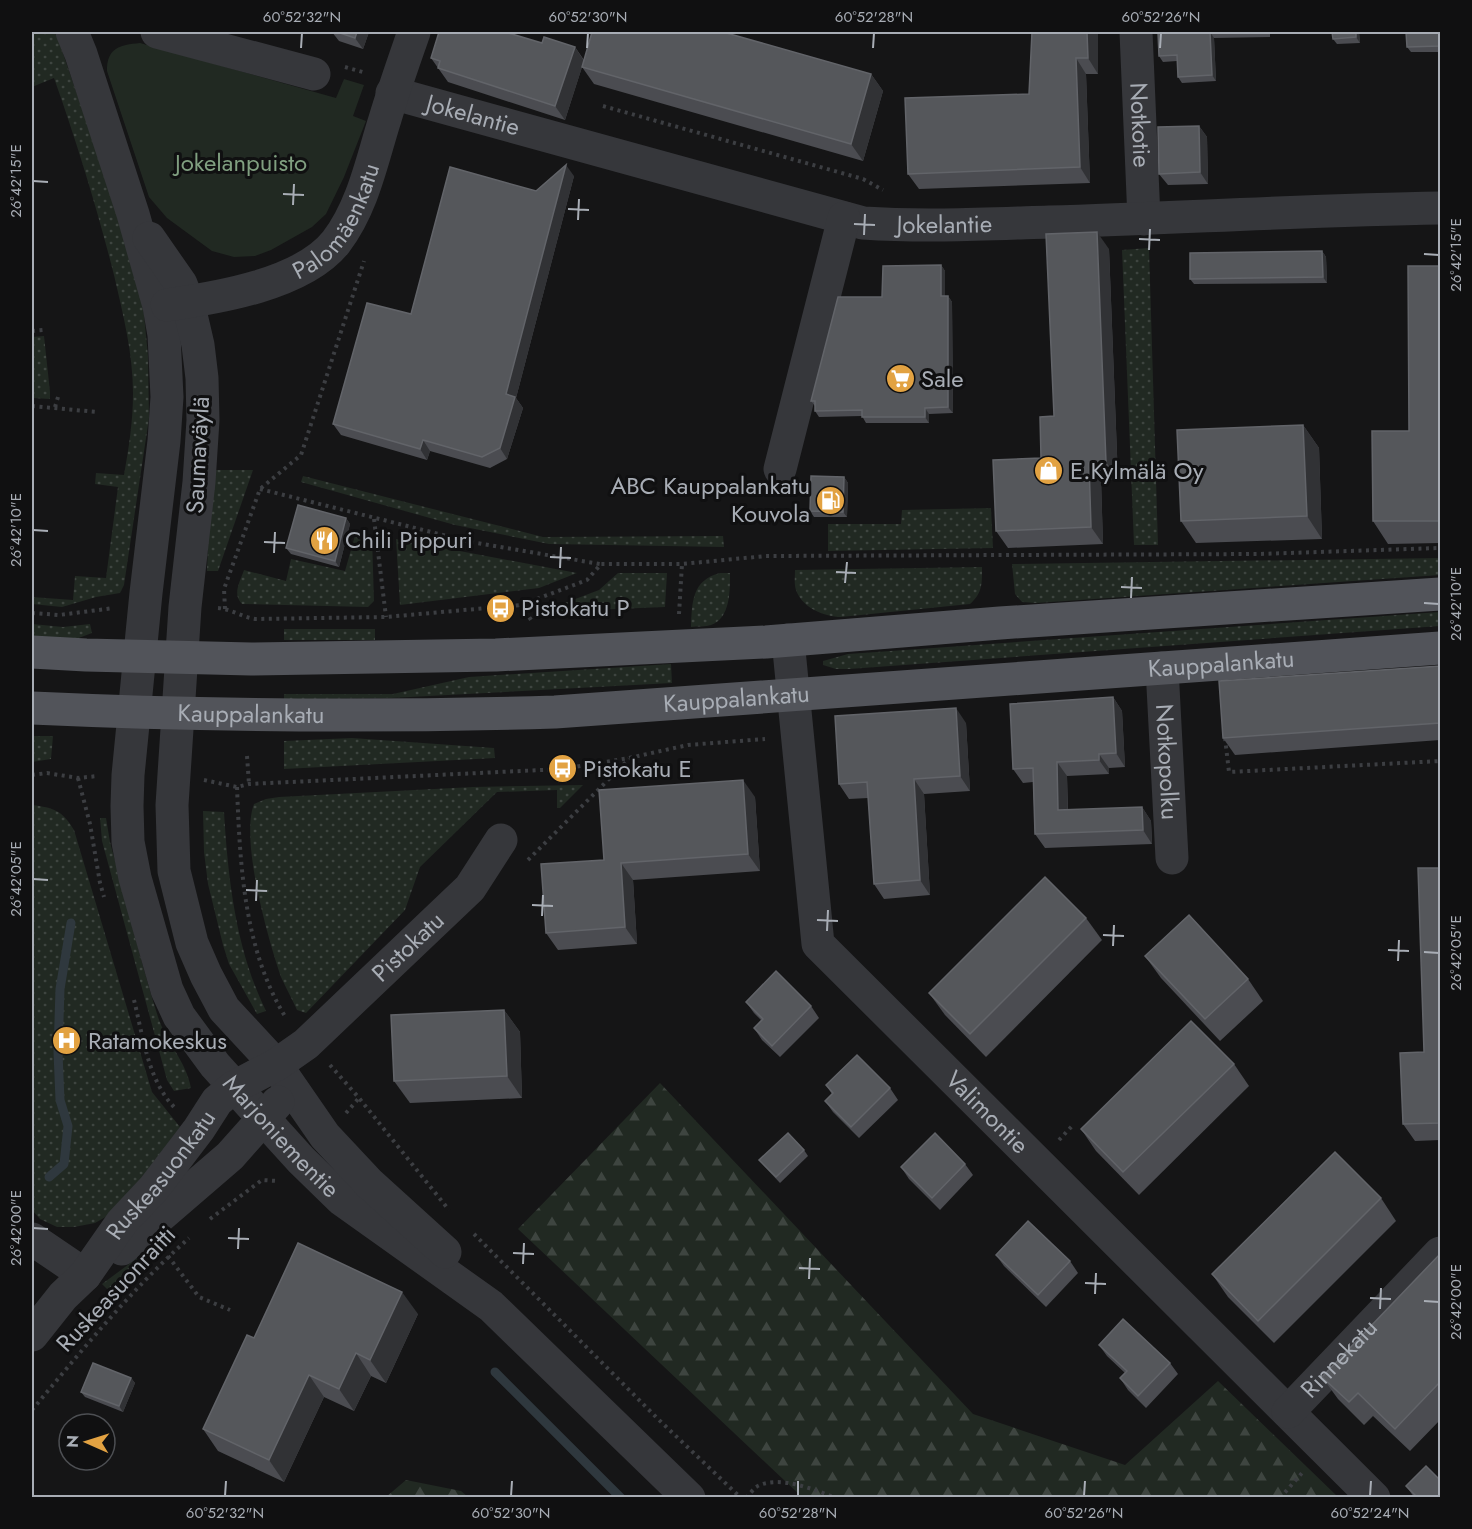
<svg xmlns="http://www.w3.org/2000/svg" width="1472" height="1529" font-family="Jost,sans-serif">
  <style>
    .grass { fill: url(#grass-dots) }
    .forest { fill: url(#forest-firs) }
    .park { fill: #212922 }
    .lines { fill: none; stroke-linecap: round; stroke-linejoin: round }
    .stream { stroke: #2f383e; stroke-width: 9 }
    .path { stroke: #3c3e42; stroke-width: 4; stroke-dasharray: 3 4.5; stroke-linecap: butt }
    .minor { stroke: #36373b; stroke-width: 33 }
    .major { stroke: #52545a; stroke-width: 33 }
    .wall { fill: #4b4c51 }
    .shaded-wall { fill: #313235 }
    .building { fill: #55575b; stroke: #626469; stroke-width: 1.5 }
    .ticks { fill: none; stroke: #a8adb5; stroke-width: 2 }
    .labels { text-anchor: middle; stroke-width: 6; stroke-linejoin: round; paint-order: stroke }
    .street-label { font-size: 24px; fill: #a8adb5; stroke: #101011 }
    .park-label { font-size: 24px; fill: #809f80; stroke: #101011 }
    .poi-label { font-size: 24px; fill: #a8adb5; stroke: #101011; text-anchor: start }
    .neatline { fill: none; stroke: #a8adb5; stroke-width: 2 }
    .ticks-label { font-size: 15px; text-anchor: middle; fill: #a8adb5 }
  </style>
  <defs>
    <pattern id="grass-dots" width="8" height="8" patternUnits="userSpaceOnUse" patternTransform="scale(1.5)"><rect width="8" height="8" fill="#212922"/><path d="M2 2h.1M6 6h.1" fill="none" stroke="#3e4540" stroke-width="1.8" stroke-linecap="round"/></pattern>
    <pattern id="forest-firs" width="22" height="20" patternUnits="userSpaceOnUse" patternTransform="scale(1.5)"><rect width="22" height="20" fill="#212922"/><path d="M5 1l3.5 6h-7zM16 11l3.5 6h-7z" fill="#3e4540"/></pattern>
  </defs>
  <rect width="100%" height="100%" fill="#151516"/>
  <g class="grass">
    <path d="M32 32H53L57 36 89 129 142 294 148 356 149 418 124 585 120 593 96 597 62 607 32 604V597L73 600 75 576 106 578 118 487 95 484 96 473 124 475C129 447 133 421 133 393 133 353 123 314 114 275 97 208 77 143 54 78L32 87Z"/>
    <polygon points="1149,248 1158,545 1134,545 1122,250"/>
    <polygon points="44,336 50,392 50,399 33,398 32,337"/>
    <polygon points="211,470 253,470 218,571 207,571"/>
    <polygon points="303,476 543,537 723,536 724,547 549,544 455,525 301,482"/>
    <polygon points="991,508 993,548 828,551 828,524 901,524 902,510"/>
    <path d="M356 532 372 538 374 601 368 607 242 604C232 594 240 582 244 570L286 581 291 559 345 571Z"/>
    <polygon points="396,539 577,573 539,588 400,605"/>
    <polygon points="1440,558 1440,575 1036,603 1022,602 1015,594 1012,564"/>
    <path d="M982 567C982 582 983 593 970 604L841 617C825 617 802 608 796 590 794 584 795 577 795 570Z"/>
    <polygon points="618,573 667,573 665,607 541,612 599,590"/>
    <path d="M720 573H730C730 589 731 618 711 625 706 627 697 626 691 627 692 602 692 580 720 573Z"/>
    <polygon points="1440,612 1440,626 849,669 836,669 823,665 823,661 848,654"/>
    <polygon points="32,624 63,627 90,624 92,633 76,639 32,636"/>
    <rect x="284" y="629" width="91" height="11"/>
    <polygon points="671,664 672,683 391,698 284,699 284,694 393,694 469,677"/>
    <polygon points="32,736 53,736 51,759 32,762"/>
    <polygon points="352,738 494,748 495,758 284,769 284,741"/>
    <path d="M583 785 560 808H557V790L497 792 420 867 405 910 306 1013 297 1010C292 999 286 988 281 977 268 939 240 840 254 804L266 799 279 797 473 787Z"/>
    <path d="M32 805C54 808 62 810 74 830L152 1092 180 1127 118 1210 95 1223 74 1227H57L40 1219 32 1210Z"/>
    <path d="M203 811 224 812C228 879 236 950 266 1011L257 1014 229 964 223 945 208 884 204 852Z"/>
    <path d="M100 818H106L110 842C126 900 140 960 158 1017 166 1042 186 1061 191 1088L174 1091 167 1080 102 841Z"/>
    <polygon points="167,1236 171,1240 115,1297 102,1284"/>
  </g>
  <g class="forest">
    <polygon points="660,1083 973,1414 1125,1465 1218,1381 1337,1496 802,1497 518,1229"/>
    <polygon points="406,1480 461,1491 468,1497 386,1497"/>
  </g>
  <path class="park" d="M140 43 336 98 344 79 364 85 353 116 366 121 344 177 326 214 312 227 271 250 255 256 234 257 212 251 167 218 149 197 107 71C107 48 119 45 140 43Z"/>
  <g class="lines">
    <g class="stream">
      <polyline points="49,1177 64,1164 68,1126 60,1100 58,1052 60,989 71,923"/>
      <polyline points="495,1372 621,1498"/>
    </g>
    <g class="path">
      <polyline points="345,67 366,73"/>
      <polyline points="603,106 863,179 883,190"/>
      <polyline points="32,279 33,279"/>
      <polyline points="32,331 43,330"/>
      <polyline points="32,406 97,412"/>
      <polyline points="55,407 58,397"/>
      <polyline points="260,489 471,542 600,564"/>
      <polyline points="374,519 386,617"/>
      <polyline points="521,605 531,620 534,620"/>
      <path d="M218 608C231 609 242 617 255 619L386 617 521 605 587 580 601 564H682L766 556 1259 554 1440 548"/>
      <polyline points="225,609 224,589 260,489 301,455 364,261"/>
      <polyline points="32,613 59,615 114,608"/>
      <polyline points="679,614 682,564"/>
      <polyline points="1225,738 1229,772 1440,761"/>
      <polyline points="247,756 249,784"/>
      <polyline points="32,775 47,773 78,778 98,776"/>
      <polyline points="78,778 90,824 100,883 104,897"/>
      <polyline points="204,780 237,787 249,784 562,769 629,758 688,745 765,739"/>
      <path d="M237 787C240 866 244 950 286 1018"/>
      <polyline points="528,860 629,759"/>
      <path d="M134 1000C143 1036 148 1082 176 1109"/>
      <polyline points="330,1065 359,1098 449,1210"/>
      <polyline points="346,1113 359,1098"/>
      <polyline points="1059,1140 1072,1126"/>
      <polyline points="210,1219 262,1180 277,1181"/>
      <polyline points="474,1234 658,1419 741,1498"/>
      <polyline points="168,1256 199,1297 230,1310"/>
      <path d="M32 1410C82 1350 131 1290 189 1238"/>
      <path d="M746 1498C749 1494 753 1490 756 1487 778 1474 815 1490 836 1498"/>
      <polyline points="1280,1498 1302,1473"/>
    </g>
    <g class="minor">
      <path id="s1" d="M72 32 81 54 133 214 159 306 164 335 167 397 164 441 146 593 128 775 127 806 128 842 135 878 167 990 179 1016 215 1065 301 1160 341 1199 491 1306 689 1498"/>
      <polyline points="157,32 314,74"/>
      <path id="s2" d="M1136 32 1144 219"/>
      <path id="s3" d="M392 93 863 223C925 227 987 224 1049 222 1180 218 1310 210 1440 208"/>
      <polyline points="149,238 181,284 188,302 198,345 202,378 203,420 199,482 185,607 172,805 174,871 192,943 206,975 224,1009 276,1065 325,1136 369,1183 445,1252"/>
      <path id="s4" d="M167 305C217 298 303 284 336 242 363 207 372 160 385 119 394 89 404 61 414 32"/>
      <polyline points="780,469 844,218"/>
      <path id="s5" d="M788 640 818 944 1374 1498"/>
      <path id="s6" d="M1162 668 1172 858"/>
      <polyline points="32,1239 85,1275"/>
      <polyline points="122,1249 230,1156 278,1102"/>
      <path id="s7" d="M32 1335 63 1296 85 1275 122 1222 154 1188 199 1129 217 1101 234 1087 276 1065 306 1044 470 888 501 840"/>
      <path id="s8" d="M1288 1412 1440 1253"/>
    </g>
    <g class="major">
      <polyline points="32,652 86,655 251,659 496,655 766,642 1000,623 1440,594"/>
      <path id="s9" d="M32 708C206 716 381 717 555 712L1440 648"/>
    </g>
  </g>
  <g class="wall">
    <polygon points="332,32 369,32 363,49 339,41"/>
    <polygon points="1098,32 1098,74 1086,74 1090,183 919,189 908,174 1029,94"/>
    <polygon points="1158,32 1270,32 1270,37 1214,38 1216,81 1182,83 1178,77 1177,61 1163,62 1159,56"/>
    <polygon points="1332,32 1359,32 1360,43 1337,44 1333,39"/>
    <polygon points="1440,32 1440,52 1411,52 1407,47"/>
    <polygon points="542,43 575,47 584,60 871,74 883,91 863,161 594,84 582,67 565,120 448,82 431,58"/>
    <polygon points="1199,126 1207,137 1208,184 1168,185 1159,174"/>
    <polygon points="574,176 516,398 523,408 507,459 490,468 430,451 427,460 341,435 333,424 411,314 536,191"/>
    <polygon points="1109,249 1118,479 1101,480 1103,544 1008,548 996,531 1041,458 1054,416"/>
    <polygon points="1322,251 1326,257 1327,283 1194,284 1190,279"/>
    <polygon points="941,265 945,271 945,296 948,296 952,302 953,413 929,414 929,423 866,423 862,416 819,417 815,411 815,406 811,401 882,297"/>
    <polygon points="1440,266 1440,543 1388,544 1373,521 1409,431"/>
    <polygon points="1303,425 1319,448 1322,539 1196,543 1181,521"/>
    <polygon points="844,477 848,483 847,517 814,517 810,511"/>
    <polygon points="346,518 350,524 339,567 291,554 286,548"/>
    <polygon points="1440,666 1440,740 1235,755 1223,738"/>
    <polygon points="1113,697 1122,711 1125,767 1109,768 1109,774 1067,776 1068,810 1142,807 1151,821 1152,844 1045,848 1035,834 1033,782 1023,783 1013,769"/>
    <polygon points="966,723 970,791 924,794 930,895 884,899 874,884 868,798 849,799 839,784"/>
    <polygon points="755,797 760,871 633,880 637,944 558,950 546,933 604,860"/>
    <polygon points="1440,868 1440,1140 1415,1141 1403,1124 1424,1052"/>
    <polygon points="1086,918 1102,940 986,1057 945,1015 929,993"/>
    <polygon points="1145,956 1248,979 1263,1001 1220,1041 1161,978"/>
    <polygon points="746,1002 811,1006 819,1018 780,1057 762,1040 754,1028 761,1020 754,1013"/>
    <polygon points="504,1010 520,1032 522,1098 410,1103 394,1081"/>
    <polygon points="1234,1064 1249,1086 1139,1195 1096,1151 1081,1129"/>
    <polygon points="826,1085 890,1088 898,1100 859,1138 833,1112 825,1101 832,1094"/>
    <polygon points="804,1150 808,1156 780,1183 764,1166 759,1160"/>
    <polygon points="965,1164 973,1175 940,1210 909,1179 901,1167"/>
    <polygon points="1381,1198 1396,1221 1274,1343 1228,1297 1212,1274"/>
    <polygon points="1440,1254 1440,1420 1410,1451 1373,1416 1364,1425 1338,1399 1322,1377"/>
    <polygon points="996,1255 1070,1261 1078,1273 1046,1307 1004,1266"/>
    <polygon points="418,1314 386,1383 371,1376 354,1411 324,1397 284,1482 218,1451 203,1429 254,1338"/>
    <polygon points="1099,1345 1170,1363 1178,1374 1146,1408 1128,1390 1120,1378 1125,1373 1107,1356"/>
    <polygon points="131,1378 135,1383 123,1412 85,1397 81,1392"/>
    <polygon points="1406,1486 1440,1497 1414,1497"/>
  </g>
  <g class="shaded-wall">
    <polygon points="357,32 369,32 363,49 355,38"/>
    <polygon points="1087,32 1098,32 1098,74 1088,58"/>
    <polygon points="1210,32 1214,38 1216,81 1212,75"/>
    <polygon points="1356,32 1359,32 1360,43 1356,37"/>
    <polygon points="575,47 584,61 565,120 555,106"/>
    <polygon points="1076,58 1086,74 1090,183 1080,167"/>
    <polygon points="871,74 883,91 863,161 851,144"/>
    <polygon points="1199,126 1207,137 1208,184 1200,172"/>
    <polygon points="566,165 574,176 516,398 523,408 507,459 500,448 506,394"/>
    <polygon points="1097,232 1109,249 1118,479 1106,462"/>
    <polygon points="1322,251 1326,257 1327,283 1323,277"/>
    <polygon points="941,265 945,271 945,302 941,296"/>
    <polygon points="948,296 952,302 953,413 948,407"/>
    <polygon points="925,408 929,414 929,423 925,417"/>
    <polygon points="1303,425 1319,448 1322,539 1307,516"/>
    <polygon points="423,440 430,451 427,460 420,449"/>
    <polygon points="1089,463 1101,480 1103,544 1091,527"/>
    <polygon points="844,477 848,483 847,517 843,512"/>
    <polygon points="346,518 350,524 339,567 335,561"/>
    <polygon points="1113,697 1122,711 1125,767 1116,753"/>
    <polygon points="956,708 966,723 970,791 960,776"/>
    <polygon points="1099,754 1109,768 1109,774 1099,760"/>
    <polygon points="1057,762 1067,776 1068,824 1058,810"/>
    <polygon points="914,779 924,794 930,895 920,880"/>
    <polygon points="743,780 755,797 760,871 748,854"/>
    <polygon points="1142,807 1151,821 1152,844 1143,830"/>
    <polygon points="621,863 633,880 637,944 625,927"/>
    <polygon points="504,1010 520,1032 522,1098 507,1076"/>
    <polygon points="402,1292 418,1314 386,1383 370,1360"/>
    <polygon points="356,1353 371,1376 354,1411 339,1389"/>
    <polygon points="309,1375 324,1397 284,1482 269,1460"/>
    <polygon points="131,1378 135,1383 123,1412 119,1406"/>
  </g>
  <g class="building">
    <polygon points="337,32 357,32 355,38"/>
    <polygon points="439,32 505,32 542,43 544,37 575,47 555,106 438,68 440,61 431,58"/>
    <polygon points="592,32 723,32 871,74 851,144 582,67"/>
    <polygon points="1032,32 1087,32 1088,58 1076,58 1080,167 908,174 905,98 1029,94"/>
    <polygon points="1158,32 1244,32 1210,32 1212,75 1178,77 1177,55 1159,56"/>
    <polygon points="1332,32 1356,32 1356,37 1333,39"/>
    <polygon points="1406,32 1440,32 1440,46 1407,47"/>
    <polygon points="1199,126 1200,172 1159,174 1158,127"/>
    <polygon points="566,165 506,394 515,397 500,448 482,457 423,440 420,449 333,424 367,303 411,314 450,167 536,191"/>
    <polygon points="1097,232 1106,462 1089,463 1091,527 996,531 993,460 1041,458 1040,417 1054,416 1046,234"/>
    <polygon points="1322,251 1323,277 1190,279 1190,253"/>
    <polygon points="941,265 941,296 948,296 948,407 925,408 925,417 862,417 862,410 815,411 815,401 811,401 838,297 882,297 883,266"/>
    <polygon points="1408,266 1440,266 1440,521 1373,521 1372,431 1409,431"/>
    <polygon points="1303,425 1307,516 1181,521 1177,430"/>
    <polygon points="811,476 844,477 843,512 810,511"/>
    <polygon points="298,505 346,518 335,561 286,548"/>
    <polygon points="1440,666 1440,723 1223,738 1219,681"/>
    <polygon points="1113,697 1116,753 1099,754 1099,760 1057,762 1058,810 1142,807 1143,830 1035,834 1033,768 1013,769 1010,704"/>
    <polygon points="956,708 960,776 914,779 920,880 874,884 867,782 839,784 835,716"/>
    <polygon points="743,780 748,854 621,863 625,927 546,933 541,864 604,860 599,790"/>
    <polygon points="1418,868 1440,868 1440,1123 1403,1124 1400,1053 1424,1052"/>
    <polygon points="1045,877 1086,918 970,1034 929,993"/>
    <polygon points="1189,915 1248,979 1205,1019 1145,956"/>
    <polygon points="776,971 811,1006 772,1046 754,1028 763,1019 746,1002"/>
    <polygon points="504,1010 507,1076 394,1081 391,1015"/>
    <polygon points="1191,1021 1234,1064 1123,1172 1081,1129"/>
    <polygon points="857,1055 890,1088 851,1127 825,1101 833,1093 826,1085"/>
    <polygon points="788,1133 804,1150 776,1177 759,1160"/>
    <polygon points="935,1133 965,1164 932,1198 901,1167"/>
    <polygon points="1335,1152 1381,1198 1258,1321 1212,1274"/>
    <polygon points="1028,1221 1070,1261 1038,1295 996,1255"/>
    <polygon points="298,1243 402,1292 370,1360 356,1353 339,1389 309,1375 269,1460 203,1429 247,1335 254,1338"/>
    <polygon points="1440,1254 1440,1382 1395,1429 1358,1393 1349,1402 1322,1377"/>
    <polygon points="1123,1319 1170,1363 1138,1396 1120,1378 1127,1371 1099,1345"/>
    <polygon points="93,1363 131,1378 119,1406 81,1392"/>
    <polygon points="1426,1466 1440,1480 1440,1497 1417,1497 1406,1486"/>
  </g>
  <path class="ticks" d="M301 48 302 33M587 48 588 33M873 48 874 33M1160 48 1161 33M33 181 48 182M283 194 304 195M293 205 294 184M568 209 589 210M578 220 579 199M854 224 875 225M864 235 865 214M1139 239 1160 240M1149 250 1150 229M1424 254 1439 255M33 530 48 531M264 542 285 543M274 553 275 532M550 557 571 558M560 568 561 547M836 572 856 573M845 583 847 562M1121 587 1142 588M1131 598 1132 577M1424 603 1439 604M33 879 48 880M246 890 267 891M256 901 257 880M532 905 553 906M542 916 543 895M817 920 838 921M827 931 828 910M1103 935 1124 936M1113 946 1114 925M1388 950 1409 951M1424 952 1439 953M1398 961 1399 940M33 1228 48 1229M228 1238 249 1239M238 1249 239 1228M513 1253 534 1254M523 1264 524 1243M799 1268 820 1269M809 1279 810 1258M1085 1283 1106 1284M1095 1294 1096 1273M1370 1298 1391 1299M1424 1301 1439 1302M1380 1309 1381 1288M225 1496 226 1481M511 1496 512 1481M798 1496V1481M1084 1496 1085 1481M1370 1496 1371 1481"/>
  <defs>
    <symbol id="supermarket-disc" viewBox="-11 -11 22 22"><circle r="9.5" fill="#e2a242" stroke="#101011"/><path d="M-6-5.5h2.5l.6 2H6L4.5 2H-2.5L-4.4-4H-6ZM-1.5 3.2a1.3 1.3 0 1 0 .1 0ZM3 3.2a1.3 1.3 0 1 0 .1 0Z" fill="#fff"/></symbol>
    <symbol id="shop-disc" viewBox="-11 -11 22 22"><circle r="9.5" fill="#e2a242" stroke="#101011"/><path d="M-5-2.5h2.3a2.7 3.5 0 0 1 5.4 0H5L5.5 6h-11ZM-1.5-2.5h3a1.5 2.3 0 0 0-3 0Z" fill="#fff"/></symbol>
    <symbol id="fuel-disc" viewBox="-11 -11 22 22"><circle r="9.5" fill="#e2a242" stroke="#101011"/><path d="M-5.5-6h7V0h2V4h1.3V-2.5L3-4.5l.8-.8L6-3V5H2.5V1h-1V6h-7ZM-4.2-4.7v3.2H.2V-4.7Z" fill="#fff"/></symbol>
    <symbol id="restaurant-disc" viewBox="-11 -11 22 22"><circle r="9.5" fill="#e2a242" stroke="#101011"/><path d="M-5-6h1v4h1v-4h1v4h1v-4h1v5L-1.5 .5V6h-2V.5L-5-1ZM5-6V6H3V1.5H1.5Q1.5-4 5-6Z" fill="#fff"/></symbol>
    <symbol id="bus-disc" viewBox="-11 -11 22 22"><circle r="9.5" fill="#e2a242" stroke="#101011"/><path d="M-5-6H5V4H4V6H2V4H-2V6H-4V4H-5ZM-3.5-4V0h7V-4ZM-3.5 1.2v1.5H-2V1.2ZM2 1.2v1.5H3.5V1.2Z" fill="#fff"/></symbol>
    <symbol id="hospital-disc" viewBox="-11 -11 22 22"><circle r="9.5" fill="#e2a242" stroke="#101011"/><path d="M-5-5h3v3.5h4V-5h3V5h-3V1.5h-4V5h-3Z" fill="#fff"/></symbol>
  </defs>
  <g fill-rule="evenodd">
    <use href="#supermarket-disc" x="884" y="362" width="33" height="33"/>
    <use href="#shop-disc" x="1032" y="454" width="33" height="33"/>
    <use href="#fuel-disc" x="814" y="484" width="33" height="33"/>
    <use href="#restaurant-disc" x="308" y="524" width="33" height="33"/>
    <use href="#bus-disc" x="484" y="592" width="33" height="33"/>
    <use href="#bus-disc" x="546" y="752" width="33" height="33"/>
    <use href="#hospital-disc" x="50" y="1024" width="33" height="33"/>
  </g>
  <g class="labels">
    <g class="street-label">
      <text dy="8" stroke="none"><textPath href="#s3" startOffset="84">Jokelantie</textPath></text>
      <text dy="8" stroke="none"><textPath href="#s2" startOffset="93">Notkotie</textPath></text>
      <text dy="8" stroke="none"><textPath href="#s4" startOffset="201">Palomäenkatu</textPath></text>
      <text dy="8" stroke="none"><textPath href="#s3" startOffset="570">Jokelantie</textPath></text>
      <text transform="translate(198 455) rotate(-87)" y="8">Saumaväylä</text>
      <text dy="8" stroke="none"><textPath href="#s9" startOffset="1191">Kauppalankatu</textPath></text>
      <text dy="8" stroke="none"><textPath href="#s9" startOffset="705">Kauppalankatu</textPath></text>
      <text dy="8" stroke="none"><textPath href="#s9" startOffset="219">Kauppalankatu</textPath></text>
      <text dy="8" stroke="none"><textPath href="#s6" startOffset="94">Notkopolku</textPath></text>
      <text dy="8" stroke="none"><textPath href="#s7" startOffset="546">Pistokatu</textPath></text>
      <text dy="8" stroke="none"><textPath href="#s5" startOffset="544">Valimontie</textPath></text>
      <text dy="8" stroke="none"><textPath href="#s1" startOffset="1166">Marjoniementie</textPath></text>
      <text dy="8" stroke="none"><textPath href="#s7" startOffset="206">Ruskeasuonkatu</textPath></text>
      <text transform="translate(116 1289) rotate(-47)" y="8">Ruskeasuonraitti</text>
      <text dy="8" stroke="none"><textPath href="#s8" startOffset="74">Rinnekatu</textPath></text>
    </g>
    <g class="park-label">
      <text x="241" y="171">Jokelanpuisto</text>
    </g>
    <g class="poi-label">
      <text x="921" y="387">Sale</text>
      <text x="1070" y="479">E.Kylmälä Oy</text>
      <text x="810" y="494" text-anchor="end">ABC Kauppalankatu<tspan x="810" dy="28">Kouvola</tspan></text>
      <text x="345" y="548">Chili Pippuri</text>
      <text x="521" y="616">Pistokatu P</text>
      <text x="583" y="777">Pistokatu E</text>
      <text x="88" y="1049">Ratamokeskus</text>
    </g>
  </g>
  <rect width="1472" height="1529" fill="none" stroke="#101011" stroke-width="66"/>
  <g transform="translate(87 1442) rotate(273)"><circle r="28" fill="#101011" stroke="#4d4f53" stroke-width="1.5"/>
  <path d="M0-4.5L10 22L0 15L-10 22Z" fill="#e2a242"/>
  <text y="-9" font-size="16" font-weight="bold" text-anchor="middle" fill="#a8adb5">N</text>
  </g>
  <rect x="33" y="33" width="1406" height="1463" class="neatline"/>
  <g class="ticks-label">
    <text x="302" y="22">60°52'32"N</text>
    <text x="588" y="22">60°52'30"N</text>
    <text x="874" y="22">60°52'28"N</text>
    <text x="1161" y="22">60°52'26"N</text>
    <text transform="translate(16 181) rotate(-90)" y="5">26°42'15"E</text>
    <text transform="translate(1456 255) rotate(-90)" y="5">26°42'15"E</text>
    <text transform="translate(16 530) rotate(-90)" y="5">26°42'10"E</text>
    <text transform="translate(1456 604) rotate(-90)" y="5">26°42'10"E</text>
    <text transform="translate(16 879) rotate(-90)" y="5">26°42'05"E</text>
    <text transform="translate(1456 953) rotate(-90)" y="5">26°42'05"E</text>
    <text transform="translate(16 1228) rotate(-90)" y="5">26°42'00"E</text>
    <text transform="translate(1456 1302) rotate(-90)" y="5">26°42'00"E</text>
    <text x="225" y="1518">60°52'32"N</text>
    <text x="511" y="1518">60°52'30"N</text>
    <text x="798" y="1518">60°52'28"N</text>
    <text x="1084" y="1518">60°52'26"N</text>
    <text x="1370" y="1518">60°52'24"N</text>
  </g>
</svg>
